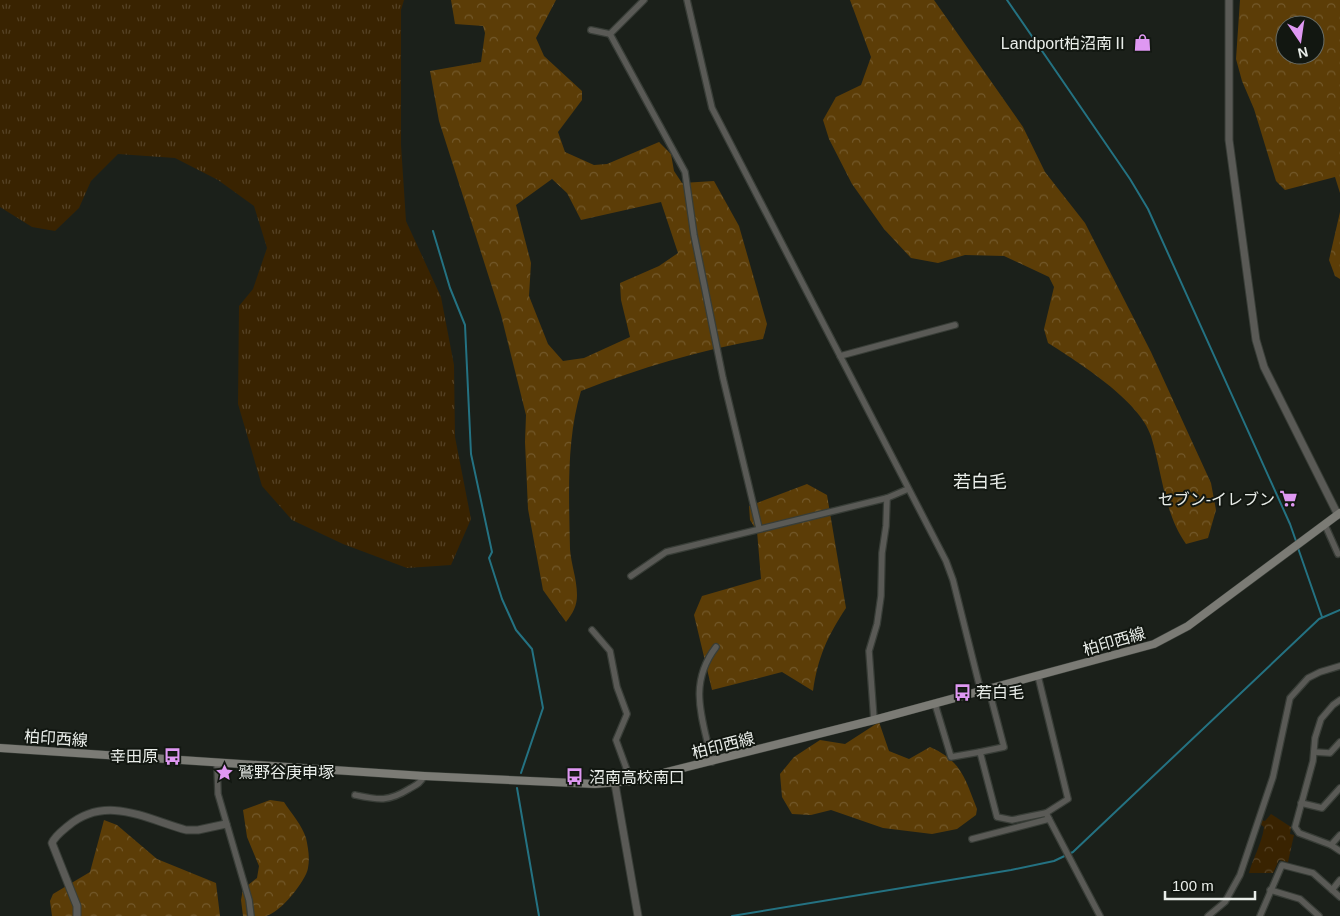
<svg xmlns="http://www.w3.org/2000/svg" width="1340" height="916" font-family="Helvetica,'Noto Sans JP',sans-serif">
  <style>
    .grass { fill: url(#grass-tufts) }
    .forest { fill: url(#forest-crowns); fill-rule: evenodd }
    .park { fill: url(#park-crowns) }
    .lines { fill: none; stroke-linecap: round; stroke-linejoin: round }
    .stream { stroke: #247282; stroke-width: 2 }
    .minor-casing { stroke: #383d37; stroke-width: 8 }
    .tertiary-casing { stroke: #383d37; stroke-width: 9 }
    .secondary-casing { stroke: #383d37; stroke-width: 9 }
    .minor { stroke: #5a5a56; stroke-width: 5.5 }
    .tertiary { stroke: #5a5a56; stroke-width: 7 }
    .secondary { stroke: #7b7b75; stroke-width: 8 }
    .labels { text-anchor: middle; stroke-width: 4; stroke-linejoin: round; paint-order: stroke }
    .poi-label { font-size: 16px; fill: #e9ede9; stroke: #121711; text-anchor: end }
    .street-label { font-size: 16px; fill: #e9ede9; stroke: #121711 }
    .neighbourhood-label { font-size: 18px; fill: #e9ede9; stroke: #121711 }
  </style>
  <defs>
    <pattern id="grass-tufts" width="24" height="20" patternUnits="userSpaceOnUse" patternTransform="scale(1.25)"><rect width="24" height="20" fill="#392301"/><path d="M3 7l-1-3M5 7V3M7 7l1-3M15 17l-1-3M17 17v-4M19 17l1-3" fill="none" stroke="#564326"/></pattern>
    <pattern id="forest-crowns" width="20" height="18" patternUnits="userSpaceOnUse" patternTransform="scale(1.25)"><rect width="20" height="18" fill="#5c3d07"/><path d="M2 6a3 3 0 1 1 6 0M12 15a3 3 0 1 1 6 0" fill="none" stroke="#73592b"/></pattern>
    <pattern id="park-crowns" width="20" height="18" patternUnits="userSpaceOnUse" patternTransform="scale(1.25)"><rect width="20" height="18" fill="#392301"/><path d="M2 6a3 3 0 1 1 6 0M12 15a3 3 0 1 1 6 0" fill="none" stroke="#564326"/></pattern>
  </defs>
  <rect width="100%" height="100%" fill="#1b201a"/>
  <polygon class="grass" points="0,0 404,0 401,10 401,145 406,221 441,297 454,365 455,437 471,519 451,565 407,568 343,544 292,520 262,486 238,404 239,306 253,289 267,248 254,206 218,180 175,158 118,154 91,181 79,208 55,231 32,227 0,207"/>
  <g class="forest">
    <path d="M451 0H556L536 38 544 56 582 91V100L558 132 565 152 594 165 607 164 659 142 671 154 674 171 682 183 714 181 739 226 767 324 763 339C700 350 640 368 581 391 566 440 569 498 570 549 571 564 577 579 577 595 577 606 573 613 566 622L543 590 528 509 525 442 526 415 501 315 439 121 430 71 481 62 485 33 483 26 455 24ZM552 179 567 193 581 220 661 202 678 253 659 266 620 283 621 300 630 337 584 358 563 361 548 344 529 296 531 263 516 205Z"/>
    <path d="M850 0H934L1023 127 1045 172 1085 223 1151 352 1211 483 1216 510 1208 538 1186 544C1164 513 1162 472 1151 436 1140 401 1078 362 1048 343L1044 329 1054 287 1049 277 1004 256 965 255 938 263 911 258 884 229 852 184 829 139 823 120 836 97 861 85 871 57Z"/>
    <path d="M1240 0H1340V193L1335 177 1285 190 1276 181 1254 109 1242 81 1236 59ZM1285 25H1315V55H1285Z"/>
    <polygon points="1340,212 1340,279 1335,276 1329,260"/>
    <path d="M807 484 827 495 846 608C827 637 818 657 813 691L782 672 712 690 694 615 702 596 761 579 757 531 750 520 749 506Z"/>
    <path d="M879 722 889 751 909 759 930 747C962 761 965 779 977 809L976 815 957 829 932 834 883 828 831 810 811 815 792 814 782 797 780 774 794 757 820 740 845 744Z"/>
    <path d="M270 800 284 802C291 813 302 825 306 838 308 847 310 858 308 868 306 881 280 913 266 916 259 916 250 916 243 916L241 900 243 889 257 878 259 866 247 837 243 810Z"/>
    <polygon points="104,820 117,825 157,859 216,883 220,916 52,916 50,901 53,894 90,872"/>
  </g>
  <path class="park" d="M1271 814 1291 827 1290 834 1294 835 1288 862 1279 860 1273 873H1249C1253 857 1262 844 1264 827L1260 824 1261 820 1265 821Z"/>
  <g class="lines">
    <g class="stream">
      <polyline points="1007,0 1130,179 1148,209 1290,524 1296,541"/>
      <polyline points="433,231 450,288 465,325 471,454 492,552 489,558 502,599 516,630 532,649 543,708 521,773"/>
      <polyline points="1298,548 1322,617"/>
      <polyline points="517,788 539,916"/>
      <polyline points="732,916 1011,870 1054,861 1073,852 1319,619 1340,610"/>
    </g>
    <defs>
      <g id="minor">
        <polyline points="687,0 712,108 946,561 953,580 981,692"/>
        <polyline points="591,30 610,34 644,0"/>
        <polyline points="610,34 685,172 694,235 723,378 759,528"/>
        <polyline points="840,356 955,325"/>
        <polyline points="1325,525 1338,554"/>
        <polyline points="631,576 666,552 887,498 908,489"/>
        <polyline points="592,630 610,651 617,687 627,714 616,740 631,781"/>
        <polyline points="1038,676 1068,799 1046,813 1100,916"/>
        <polyline points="989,690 1004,747 980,752 997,817 1012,820 1046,813"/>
        <polyline points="935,704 951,757 980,752"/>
        <polyline points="874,720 869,651 877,624 881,596 882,553 886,526 887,498"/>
        <polyline points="1314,752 1330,753 1340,742"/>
        <path d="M712 762C703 719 687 685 716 647"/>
        <polyline points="217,763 218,794 249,900 251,916"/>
        <path d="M355 795C379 800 388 802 409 789 416 785 421 783 424 776"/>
        <polyline points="1301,803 1322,808 1340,788"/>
        <polyline points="1340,835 1331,845 1340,851"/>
        <polyline points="972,839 1049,819"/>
        <polyline points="1331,845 1299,833 1295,827 1313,761 1315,738 1321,719 1333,705 1340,700"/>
        <polyline points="1270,890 1300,899 1319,916"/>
        <polyline points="1332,890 1340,880"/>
        <polyline points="1208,916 1225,902 1240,875 1273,777 1290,698 1308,678 1320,672 1340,666"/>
        <polyline points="1260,916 1282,865 1313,873 1340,897"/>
      </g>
      <g id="tertiary">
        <polyline points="1229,0 1229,140 1256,340 1264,367 1338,515"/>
        <polyline points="615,784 638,916"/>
        <path d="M77 916V906L52 843C55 836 62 831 68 826 106 794 146 819 186 830H198L226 824"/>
      </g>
      <polyline id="secondary" points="0,748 424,776 595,784 631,781 874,720 1154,644 1188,626 1340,513"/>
    </defs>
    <use href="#minor" class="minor-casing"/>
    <use href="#tertiary" class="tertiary-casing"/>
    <use href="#secondary" class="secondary-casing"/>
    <use href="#minor" class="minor"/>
    <use href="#tertiary" class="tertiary"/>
    <use href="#secondary" class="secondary"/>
  </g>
  <defs>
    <symbol id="shop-bare" viewBox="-9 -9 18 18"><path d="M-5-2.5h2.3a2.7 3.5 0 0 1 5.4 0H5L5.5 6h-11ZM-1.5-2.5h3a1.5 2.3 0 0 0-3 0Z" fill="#df98f2" stroke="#121711" stroke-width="2.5" paint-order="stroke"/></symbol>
    <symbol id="supermarket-bare" viewBox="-9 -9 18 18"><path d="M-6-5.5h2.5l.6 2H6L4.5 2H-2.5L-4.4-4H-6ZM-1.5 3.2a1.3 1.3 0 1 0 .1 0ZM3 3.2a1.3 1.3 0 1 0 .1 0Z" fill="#df98f2" stroke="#121711" stroke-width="2.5" paint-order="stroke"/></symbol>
    <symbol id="bus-bare" viewBox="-9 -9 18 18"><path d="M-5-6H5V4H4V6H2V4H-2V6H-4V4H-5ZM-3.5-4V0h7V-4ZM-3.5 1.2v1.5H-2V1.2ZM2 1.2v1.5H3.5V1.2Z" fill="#df98f2" stroke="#121711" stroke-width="2.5" paint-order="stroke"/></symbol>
    <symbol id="sight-bare" viewBox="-9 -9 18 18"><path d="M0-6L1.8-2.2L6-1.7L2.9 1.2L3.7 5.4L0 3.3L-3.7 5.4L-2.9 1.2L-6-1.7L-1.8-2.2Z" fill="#df98f2" stroke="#121711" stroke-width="2.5" paint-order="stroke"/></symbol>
  </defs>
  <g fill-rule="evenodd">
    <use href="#shop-bare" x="1130" y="30" width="25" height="25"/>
    <use href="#supermarket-bare" x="1276" y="486" width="25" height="25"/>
    <use href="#bus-bare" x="950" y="680" width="25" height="25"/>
    <use href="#bus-bare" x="160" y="744" width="25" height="25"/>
    <use href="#sight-bare" x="212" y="760" width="25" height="25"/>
    <use href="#bus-bare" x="562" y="764" width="25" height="25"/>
  </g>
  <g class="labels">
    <g class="poi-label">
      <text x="1128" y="49">Landport柏沼南Ⅱ</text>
      <text x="1275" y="505">セブン-イレブン</text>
      <text x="976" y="698" text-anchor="start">若白毛</text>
      <text x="158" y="762">幸田原</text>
      <text x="238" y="778" text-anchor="start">鷲野谷庚申塚</text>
      <text x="589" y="783" text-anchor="start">沼南高校南口</text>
    </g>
    <g class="street-label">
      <text transform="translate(1114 641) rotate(-16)" y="6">柏印西線</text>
      <text transform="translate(56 738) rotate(4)" y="6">柏印西線</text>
      <text transform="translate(723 745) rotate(-14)" y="6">柏印西線</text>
    </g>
    <g class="neighbourhood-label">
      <text x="980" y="488">若白毛</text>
    </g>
  </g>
  <g transform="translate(1300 40) rotate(167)"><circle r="24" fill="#121711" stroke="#686d67"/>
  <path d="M0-4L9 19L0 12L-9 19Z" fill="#df98f2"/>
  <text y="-8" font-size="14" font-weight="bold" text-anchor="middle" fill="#e9ede9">N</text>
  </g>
  <path d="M1165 891v8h90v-8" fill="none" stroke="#e9ede9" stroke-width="2.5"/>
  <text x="1172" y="891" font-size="15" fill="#e9ede9" stroke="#121711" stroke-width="4" paint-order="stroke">100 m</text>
</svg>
